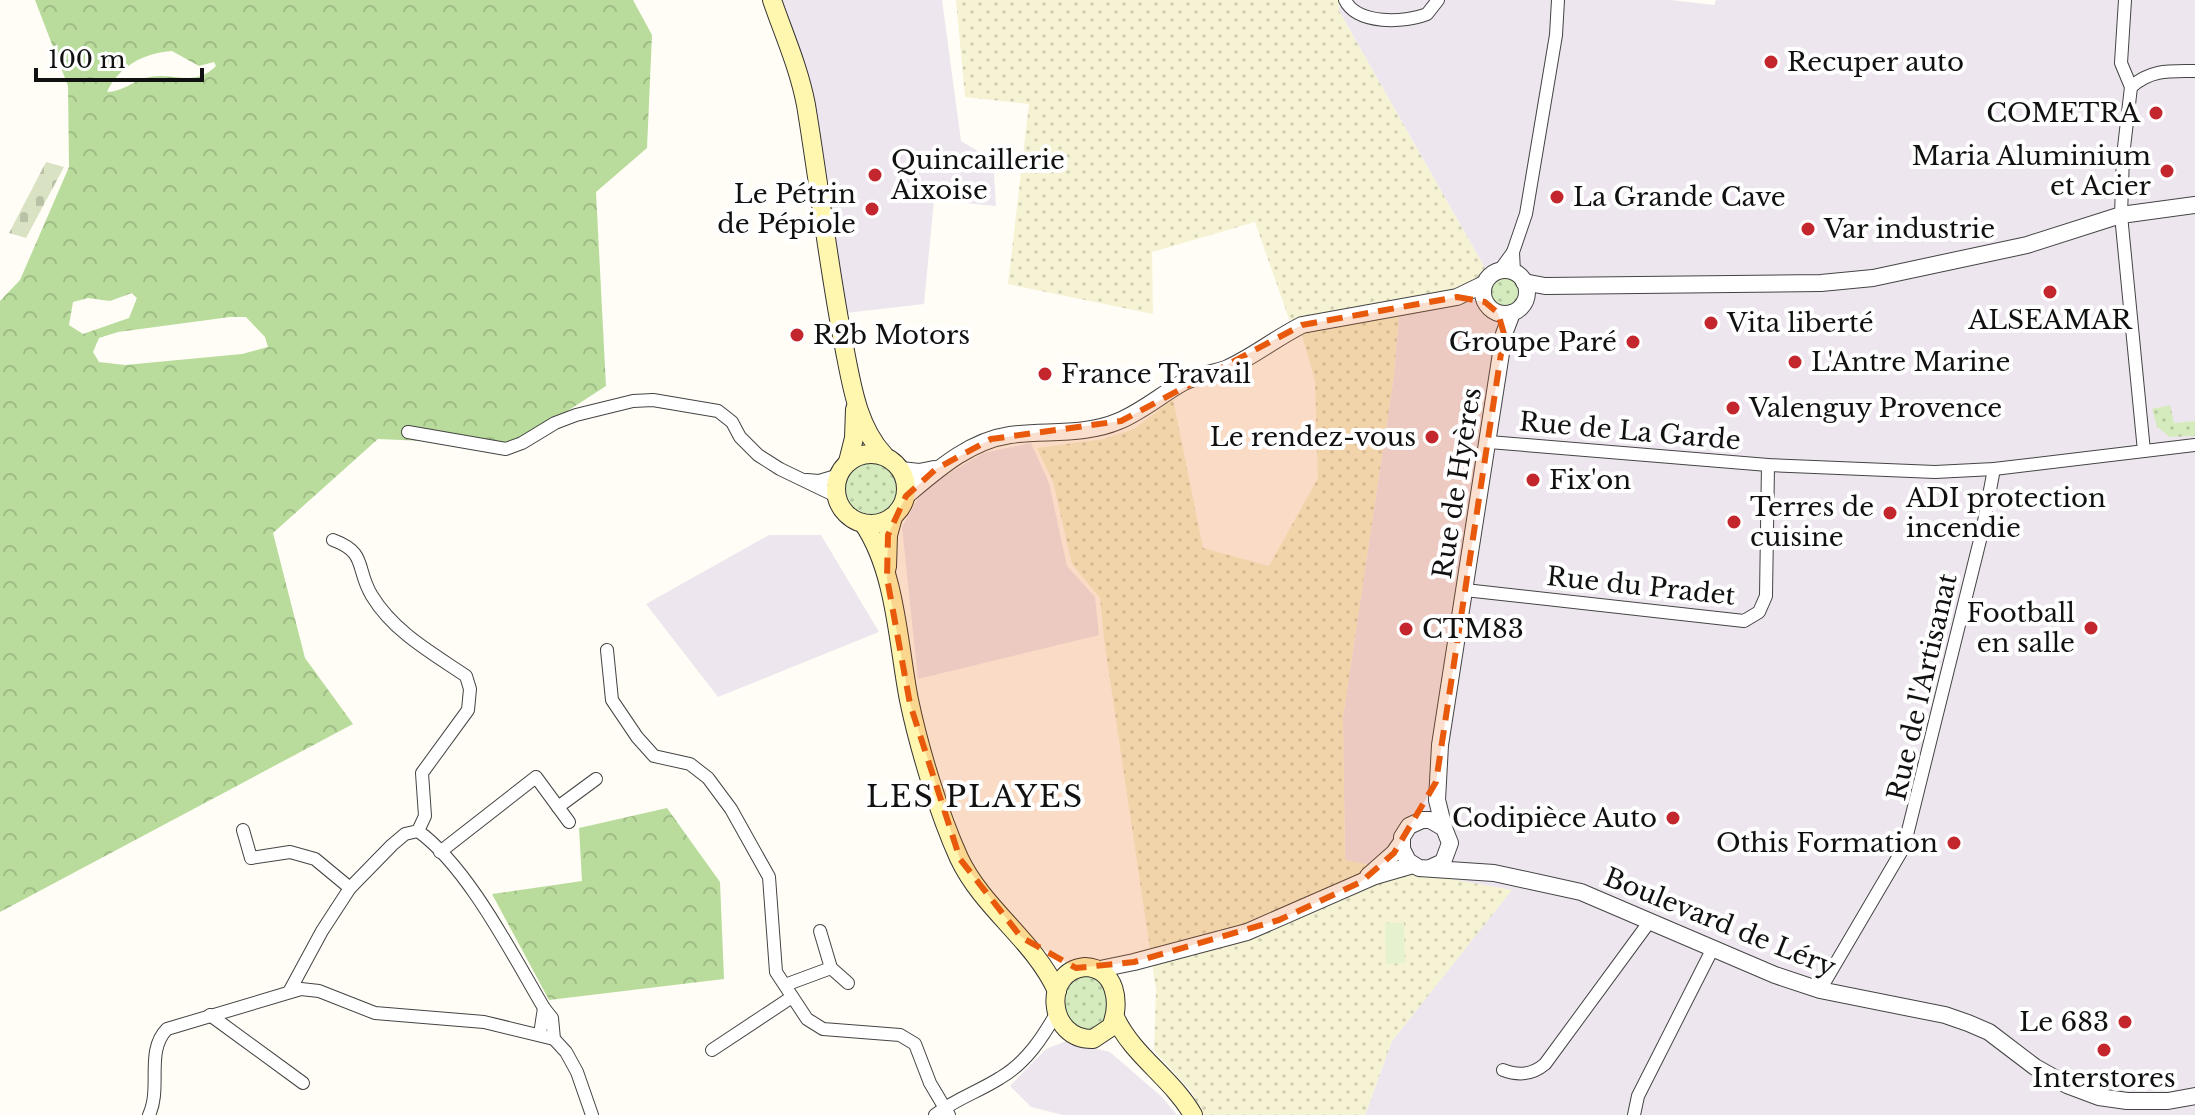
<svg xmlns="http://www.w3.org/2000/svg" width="2195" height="1115" font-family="'Libre Baskerville',serif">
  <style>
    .industrial { fill: #eee6ef }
    .farmland { fill: url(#farmland-dots) }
    .grass { fill: url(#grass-dots) }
    .forest { fill: url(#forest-crowns); fill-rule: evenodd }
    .cemetery { fill: url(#cemetery-stones) }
    .pitch { fill: #e6f2cf }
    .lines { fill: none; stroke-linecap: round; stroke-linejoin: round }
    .minor-casing { stroke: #444; stroke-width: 14 }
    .tertiary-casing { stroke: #444; stroke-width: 18 }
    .secondary-casing { stroke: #333; stroke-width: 20 }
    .minor { stroke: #fff; stroke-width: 12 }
    .tertiary { stroke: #fff; stroke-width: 16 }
    .secondary { stroke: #fff6b0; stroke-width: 18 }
    .marked { fill: #e8590c; fill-opacity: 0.2; stroke: #e8590c; stroke-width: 6; stroke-dasharray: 16 10; stroke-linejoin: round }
    .poi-dot { fill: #c4262e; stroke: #fff; stroke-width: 3 }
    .labels { text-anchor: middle; stroke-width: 8; stroke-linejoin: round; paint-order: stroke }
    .poi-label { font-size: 26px; fill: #111; stroke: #fff; text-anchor: start }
    .street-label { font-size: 26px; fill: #111; stroke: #fff }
    .quarter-label { font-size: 30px; letter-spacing: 2px; fill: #111; stroke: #fff }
  </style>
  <defs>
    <pattern id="farmland-dots" width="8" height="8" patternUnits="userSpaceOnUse" patternTransform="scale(2)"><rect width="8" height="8" fill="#f6f3d4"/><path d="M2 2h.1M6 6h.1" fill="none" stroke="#d2cfb5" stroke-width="1.8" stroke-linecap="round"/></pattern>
    <pattern id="grass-dots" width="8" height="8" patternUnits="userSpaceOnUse" patternTransform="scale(2)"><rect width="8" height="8" fill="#d5ebbd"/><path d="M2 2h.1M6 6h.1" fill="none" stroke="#b6c8a1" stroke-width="1.8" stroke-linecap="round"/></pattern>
    <pattern id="forest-crowns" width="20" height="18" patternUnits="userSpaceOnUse" patternTransform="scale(2)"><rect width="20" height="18" fill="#b9dc9c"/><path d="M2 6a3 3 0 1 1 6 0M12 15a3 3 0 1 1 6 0" fill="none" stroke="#9ebc85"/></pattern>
    <pattern id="cemetery-stones" width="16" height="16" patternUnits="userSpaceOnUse" patternTransform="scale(2)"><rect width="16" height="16" fill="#d9e3c4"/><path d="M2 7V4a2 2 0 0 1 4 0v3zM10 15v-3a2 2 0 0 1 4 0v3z" fill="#b9c2a7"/></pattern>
  </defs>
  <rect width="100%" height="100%" fill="#fffdf5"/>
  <g class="industrial">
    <polygon points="782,0 942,0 961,141 993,160 996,206 934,200 924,304 846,313 809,82"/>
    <polygon points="1339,0 1671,0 1714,5 1716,0 2195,0 2195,1115 1365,1115 1392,1041 1511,890 1345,861 1343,717 1394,375 1400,301 1486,270 1339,11"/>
    <polygon points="1031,443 1049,483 1067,566 1095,597 1099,635 918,679 902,527 923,489 983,453"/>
    <polygon points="769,535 821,535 879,632 718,697 646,604"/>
    <polygon points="1066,1041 1110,1052 1162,1097 1177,1115 1063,1115 1031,1107 1010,1086 1046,1049"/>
  </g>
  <polygon class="farmland" points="956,0 1339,0 1339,11 1486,270 1471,285 1400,301 1394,375 1343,717 1345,860 1512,890 1392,1041 1365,1115 1203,1115 1191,1091 1154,1051 1156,990 1104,639 1100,598 1072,564 1053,482 1037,448 1103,439 1134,429 1173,399 1203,548 1269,566 1318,478 1315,381 1302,335 1296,322 1289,319 1255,222 1152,252 1153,314 1008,284 1029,104 965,97"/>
  <g class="grass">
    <circle cx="1505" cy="292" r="22"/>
    <polygon points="2170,405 2174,423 2195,421 2195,436 2170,437 2157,427 2152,409"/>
    <circle cx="871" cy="489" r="35"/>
    <polygon points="1093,967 1116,1005 1093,1039 1057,1012 1057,991"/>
  </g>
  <g class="forest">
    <path d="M35 0H633L652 35 647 148 596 192 606 386 515 445 378 439 273 533 305 658 353 724 0 912V301L20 280 69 167 68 86ZM172 51 199 66 214 62 216 66C194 88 175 72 149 77 134 80 123 92 107 92 119 66 144 53 172 51ZM132 293 137 298 129 318 83 334 69 325 73 302 88 298 110 301ZM230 317H246L265 337 268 347 242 354 125 365 99 362 93 352 99 338 118 332Z"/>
    <polygon points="667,808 720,882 724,979 549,1000 492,894 582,881 579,828"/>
  </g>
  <polygon class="cemetery" points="46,162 64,167 26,238 9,233"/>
  <polygon class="pitch" points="1385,923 1404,923 1405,963 1386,964"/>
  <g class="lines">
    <defs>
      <g id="minor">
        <path d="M1345 0C1357 25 1405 23 1427 14L1438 0"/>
        <polyline points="2125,0 2121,63 2131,87 2123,156 2121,215 2144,451"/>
        <path d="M2131 87C2151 69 2170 71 2195 71"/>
        <polyline points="1513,252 1526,214 1556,35 1558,0"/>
        <polyline points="1500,270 1513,252 1514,272"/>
        <polyline points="408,432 506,449 522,443 555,423 576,415 633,401 653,400 718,411 732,422 740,437 758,455 780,469 836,496"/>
        <polyline points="1489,442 1768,465 1935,472 1994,469 2195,445"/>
        <polyline points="807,480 819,481 839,475"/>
        <polyline points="1465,590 1744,621 1759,612 1766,596 1768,465"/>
        <polyline points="607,650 612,700 637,737 654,756 690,764 708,778 731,809 769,877 776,972 807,1019 823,1029 900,1035 915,1044 930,1083 949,1115"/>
        <polyline points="558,807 596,779"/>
        <polyline points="243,830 251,858 290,852 315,859 350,888"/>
        <path d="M418 831C468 867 512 954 544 1008"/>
        <polyline points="440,852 536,777 569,822"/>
        <polyline points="820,931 831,968 848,983"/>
        <polyline points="785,985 831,968"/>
        <polyline points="1820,990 1904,847 1982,532 1994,469"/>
        <path d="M289 992 322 931 350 888 392 845 405 834 418 831 425 816 422 773 468 710 470 689 466 676C432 653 394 632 372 596 355 568 368 553 333 540"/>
        <polyline points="210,1015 303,1083"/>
        <polyline points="540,1034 544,1008 552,1018 554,1039 566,1052 577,1072 592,1115"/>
        <polyline points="712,1050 792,997"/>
        <path d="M1503 1070C1519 1076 1532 1075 1545 1064L1650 921"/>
        <path d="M149 1115C162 1088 145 1051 167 1029L301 989 319 991 375 1013 484 1022 554 1039"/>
        <path d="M935 1115C955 1099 978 1092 1000 1078 1026 1063 1043 1037 1057 1012"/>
        <polyline points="1634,1115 1638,1096 1713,948"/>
      </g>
      <g id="tertiary">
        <circle cx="1505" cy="292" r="22"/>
        <polyline points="1524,282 1545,286 1821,283 1873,278 2027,245 2121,215 2195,205"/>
        <polyline points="901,470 919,472 934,469"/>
        <path d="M906 496C937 470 969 441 1010 435 1046 430 1084 436 1119 421 1141 412 1161 395 1182 383 1196 375 1213 374 1228 368 1254 356 1276 338 1302 325L1457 297 1484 284"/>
        <polyline points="1444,828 1437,800 1440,745 1504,334 1512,313"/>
        <polyline points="1430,868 1443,862 1450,843 1444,828 1430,820 1422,820 1409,826 1402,837 1402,849 1408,861 1419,868 1494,873 1581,892 1775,975 1820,990 1945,1015 1968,1023 1989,1032 2035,1067 2067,1085 2099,1097 2127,1101 2168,1101 2195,1096"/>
        <polyline points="1368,876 1394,853 1401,843"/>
        <polyline points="1100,969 1134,962 1247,932 1375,876 1413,865"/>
      </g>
      <g id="secondary">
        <path d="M772 0C784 35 799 68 806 105 819 184 828 263 843 341 851 380 856 425 884 455"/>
        <circle cx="871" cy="489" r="35"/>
        <polyline points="848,462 854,438 855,409"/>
        <path d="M863 523C896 571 898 644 909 700 919 748 939 814 959 858 983 909 1034 940 1057 991"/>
        <polyline points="887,567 888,535 893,517"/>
        <path d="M1085 967C1116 968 1121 1003 1111 1027L1093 1039C1047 1040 1042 971 1085 967Z"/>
        <path d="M1115 1017C1132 1055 1172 1078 1193 1115"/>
      </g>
    </defs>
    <use href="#minor" class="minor-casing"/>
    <use href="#tertiary" class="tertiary-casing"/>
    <use href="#secondary" class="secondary-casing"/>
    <use href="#minor" class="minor"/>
    <use href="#tertiary" class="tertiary"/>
    <use href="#secondary" class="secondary"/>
  </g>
  <path class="marked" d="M1457 297 1485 302 1498 313 1504 334 1436 782 1394 853 1361 882 1279 920 1134 962 1076 968 1021 937 960 859 910 704 887 578 888 535 906 496 936 469 991 439 1121 421 1302 325Z"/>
  <g class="poi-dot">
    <circle cx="1771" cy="62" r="8"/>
    <circle cx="2156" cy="113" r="8"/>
    <circle cx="2167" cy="171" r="8"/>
    <circle cx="875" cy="175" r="8"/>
    <circle cx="1557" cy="197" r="8"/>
    <circle cx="872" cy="209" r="8"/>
    <circle cx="1808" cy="229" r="8"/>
    <circle cx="2050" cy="292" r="8"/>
    <circle cx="1711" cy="323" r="8"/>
    <circle cx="797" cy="335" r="8"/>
    <circle cx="1633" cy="342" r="8"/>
    <circle cx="1795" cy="362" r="8"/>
    <circle cx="1045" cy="374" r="8"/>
    <circle cx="1733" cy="408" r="8"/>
    <circle cx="1432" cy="437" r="8"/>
    <circle cx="1533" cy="480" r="8"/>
    <circle cx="1890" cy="513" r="8"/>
    <circle cx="1734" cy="522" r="8"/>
    <circle cx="2091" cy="628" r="8"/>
    <circle cx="1406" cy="629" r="8"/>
    <circle cx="1673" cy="818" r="8"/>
    <circle cx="1954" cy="843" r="8"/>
    <circle cx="2125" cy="1022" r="8"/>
    <circle cx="2104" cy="1050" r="8"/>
  </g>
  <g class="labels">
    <g class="poi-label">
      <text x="1787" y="71">Recuper auto</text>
      <text x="2140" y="122" text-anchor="end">COMETRA</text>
      <text x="2151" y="165" text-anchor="end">Maria Aluminium<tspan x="2151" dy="30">et Acier</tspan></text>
      <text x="891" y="169">Quincaillerie<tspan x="891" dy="30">Aixoise</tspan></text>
      <text x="856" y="203" text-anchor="end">Le Pétrin<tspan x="856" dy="30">de Pépiole</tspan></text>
      <text x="1573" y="206">La Grande Cave</text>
      <text x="1824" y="238">Var industrie</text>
      <text x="2050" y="329" text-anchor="middle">ALSEAMAR</text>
      <text x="1727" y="332">Vita liberté</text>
      <text x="813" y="344">R2b Motors</text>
      <text x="1617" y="351" text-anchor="end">Groupe Paré</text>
      <text x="1811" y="371">L'Antre Marine</text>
      <text x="1061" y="383">France Travail</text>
      <text x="1749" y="417">Valenguy Provence</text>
      <text x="1416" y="446" text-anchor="end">Le rendez-vous</text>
      <text x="1549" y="489">Fix'on</text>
      <text x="1906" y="507">ADI protection<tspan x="1906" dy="30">incendie</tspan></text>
      <text x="1750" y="516">Terres de<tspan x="1750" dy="30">cuisine</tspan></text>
      <text x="2075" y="622" text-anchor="end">Football<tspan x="2075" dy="30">en salle</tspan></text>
      <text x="1422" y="638">CTM83</text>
      <text x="1657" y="827" text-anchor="end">Codipièce Auto</text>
      <text x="1938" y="852" text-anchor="end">Othis Formation</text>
      <text x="2109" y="1031" text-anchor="end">Le 683</text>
      <text x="2104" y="1087" text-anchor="middle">Interstores</text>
    </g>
    <g class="street-label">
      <text transform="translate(1630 431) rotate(5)" y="9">Rue de La Garde</text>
      <text transform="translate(1457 483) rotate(-81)" y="9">Rue de Hyères</text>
      <text transform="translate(1641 586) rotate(6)" y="9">Rue du Pradet</text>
      <text transform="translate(1922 687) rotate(-77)" y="9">Rue de l'Artisanat</text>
      <text transform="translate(1720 922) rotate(22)" y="9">Boulevard de Léry</text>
    </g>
    <g class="quarter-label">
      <text x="975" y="807">LES PLAYES</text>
    </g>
  </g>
  <path d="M36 68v12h166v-12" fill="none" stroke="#111111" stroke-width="4"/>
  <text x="48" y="68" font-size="24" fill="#111111" stroke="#ffffff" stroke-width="6" paint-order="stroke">100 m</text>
</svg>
